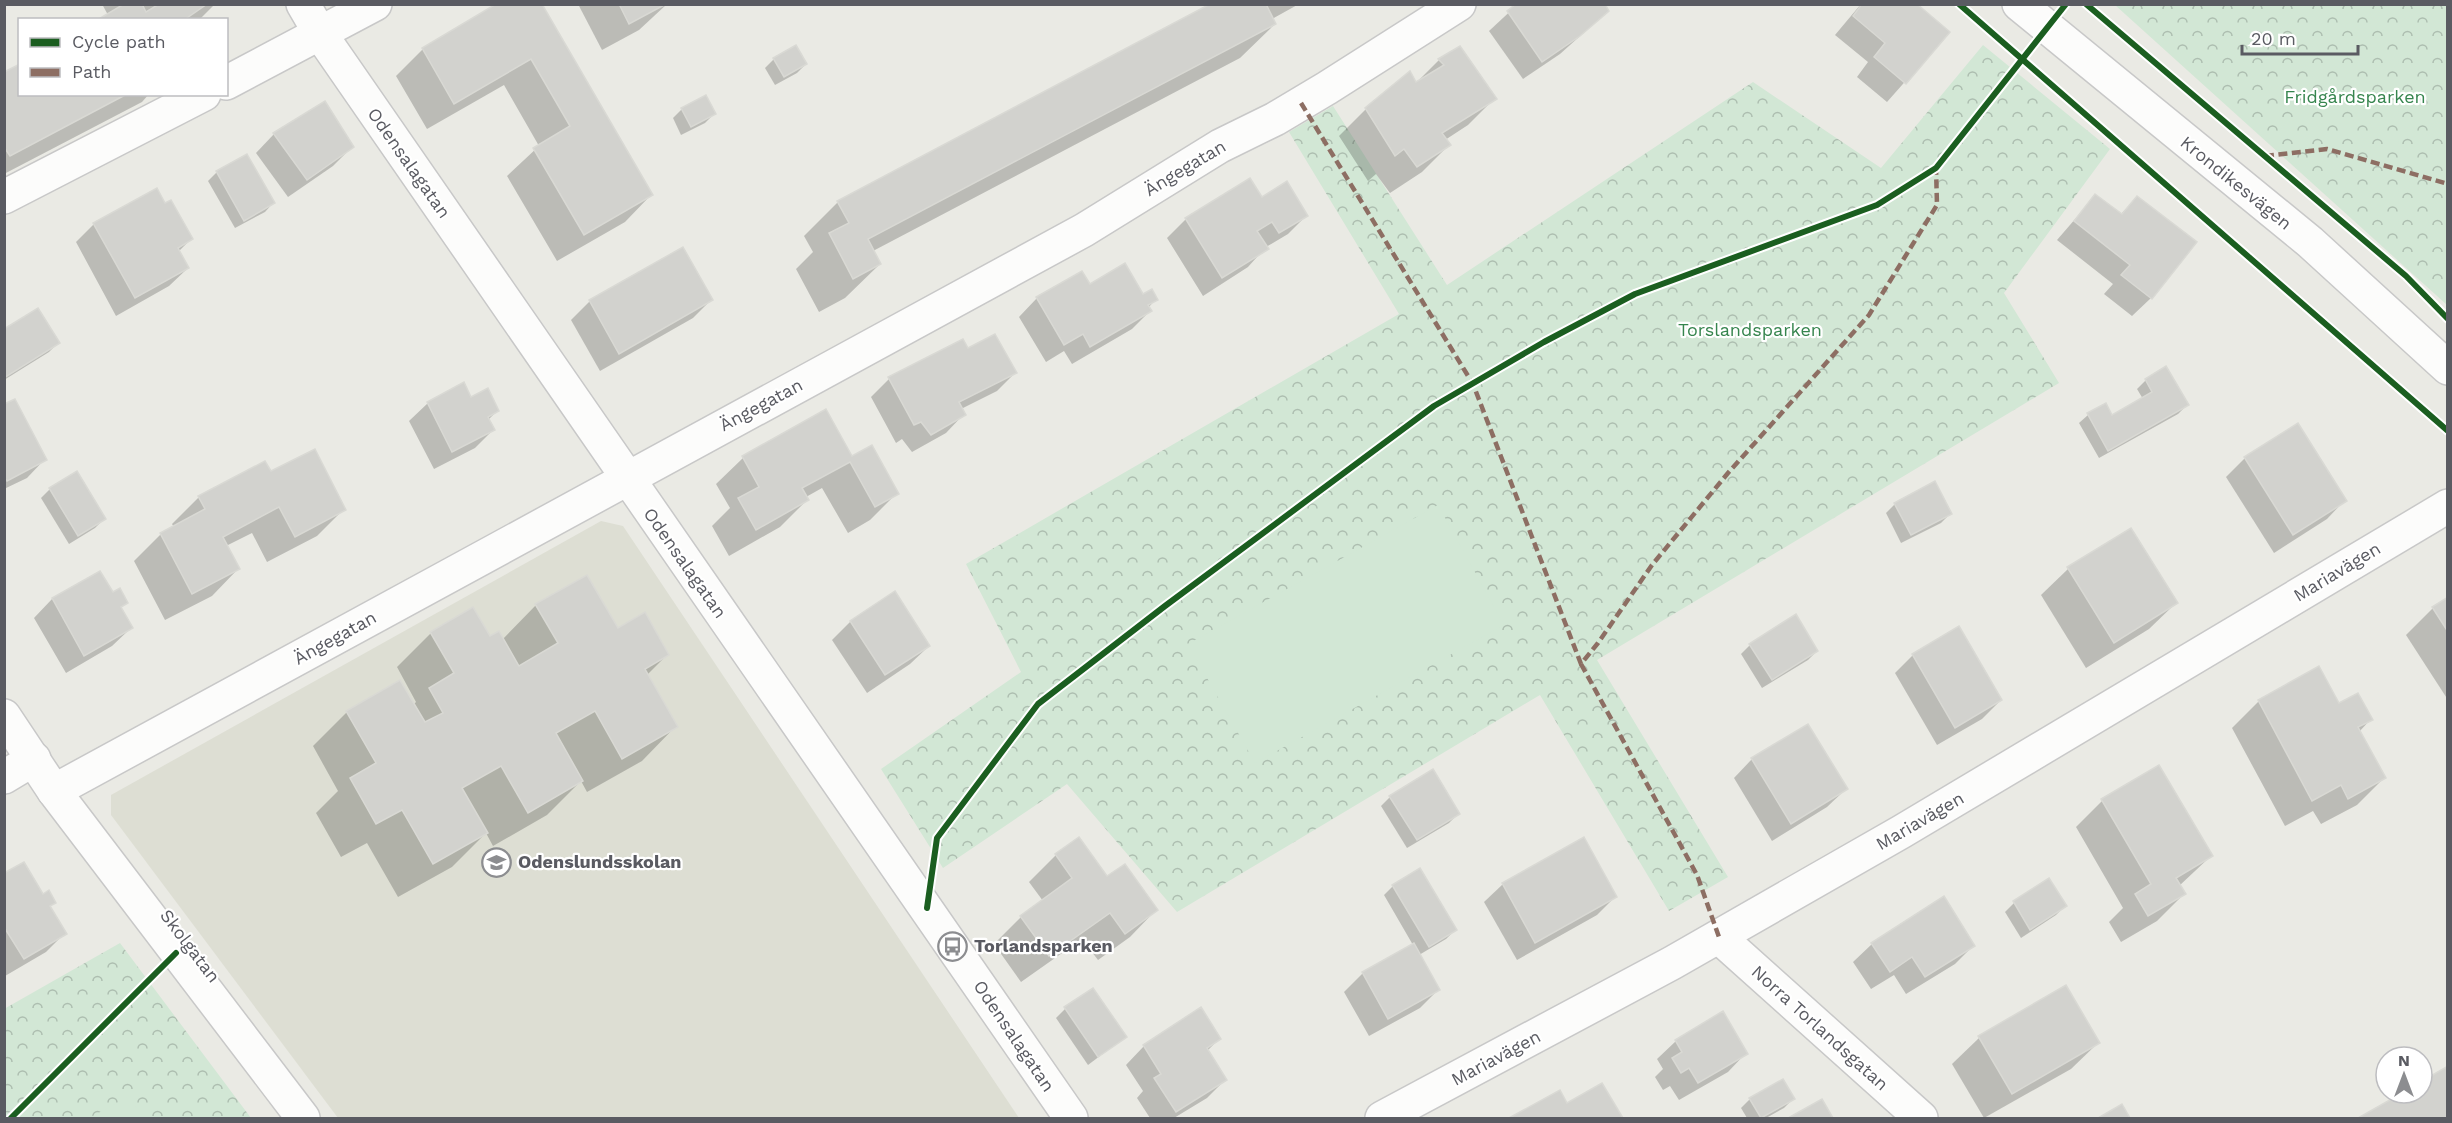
<svg xmlns="http://www.w3.org/2000/svg" width="2452" height="1123" font-family="'Work Sans',sans-serif">
  <style>
    .education { fill: #ddded3 }
    .park { fill: url(#park-crowns) }
    .garden { fill: #d2e7d5 }
    .shadow { fill: #0003 }
    .building { fill: #d2d2ce; stroke: #d9d9d4; stroke-width: 1.5 }
    .lines { fill: none; stroke-linecap: round; stroke-linejoin: round }
    .street-casing { stroke: #c8c8c8; stroke-width: 36 }
    .secondary-casing { stroke: #c8c8c8; stroke-width: 36 }
    .street { stroke: #fcfcfb; stroke-width: 33 }
    .secondary { stroke: #fcfcfb; stroke-width: 33 }
    .quiet { stroke: #8d6e63; stroke-width: 4.5; stroke-dasharray: 9 4.5; stroke-linecap: butt }
    .cycleway-casing { stroke: #fff; stroke-width: 10 }
    .cycleway { stroke: #1b5e20; stroke-width: 6 }
    .labels { text-anchor: middle; stroke-width: 4.5; stroke-linejoin: round; paint-order: stroke }
    .park-label { font-size: 18px; fill: #36854e; stroke: #fff }
    .street-label { font-size: 18px; fill: #5a5b62; stroke: #fff }
    .poi-label { font-size: 18px; font-weight: bold; fill: #5a5b62; stroke: #fff; text-anchor: start }
  </style>
  <defs>
    <pattern id="park-crowns" width="20" height="18" patternUnits="userSpaceOnUse" patternTransform="scale(1.5)"><rect width="20" height="18" fill="#d2e7d5"/><path d="M2 6a3 3 0 1 1 6 0M12 15a3 3 0 1 1 6 0" fill="none" stroke="#adbeb0"/></pattern>
  </defs>
  <rect width="100%" height="100%" fill="#eaeae4"/>
  <polygon class="education" points="601,521 623,526 1019,1118 338,1118 111,815 111,795"/>
  <g class="park">
    <polygon points="2115,5 2447,5 2447,305"/>
    <polygon points="1983,45 2110,149 2004,293 2059,383 1597,660 1728,877 1669,911 1540,695 1177,912 1067,784 943,868 881,769 1021,672 966,564 1399,314 1289,132 1333,106 1447,285 1753,82 1881,168"/>
    <polygon points="120,943 251,1118 5,1118 4,1009"/>
  </g>
  <g class="garden">
    <polygon points="1438,505 1504,625 1255,763 1188,644"/>
    <polygon points="130,1096 142,1118 89,1118"/>
  </g>
  <g class="shadow">
    <polygon points="102,4 215,4 199,20 101,20 108,15"/>
    <polygon points="498,4 651,195 625,222 557,261 507,176 539,146 504,85 427,129 396,76 423,49"/>
    <polygon points="578,4 667,4 639,30 602,50"/>
    <polygon points="1212,4 1299,4 1272,19 1275,24 1240,58 873,251 880,264 845,298 819,312 796,269 813,252 804,236 838,202"/>
    <polygon points="1518,4 1608,11 1560,54 1523,79 1489,31"/>
    <polygon points="1861,4 1914,4 1948,33 1887,102 1857,77 1868,62 1835,35"/>
    <polygon points="774,59 806,64 797,73 775,85 765,68"/>
    <polygon points="1439,60 1495,98 1468,125 1445,140 1449,145 1422,172 1390,193 1376,174 1368,181 1339,136 1366,109 1416,83"/>
    <polygon points="4,74 20,94 149,94 142,102 4,174"/>
    <polygon points="682,109 714,114 705,123 681,135 673,118"/>
    <polygon points="274,134 352,147 333,166 288,197 256,153"/>
    <polygon points="217,172 273,203 265,212 235,228 208,181"/>
    <polygon points="1250,180 1262,199 1306,216 1288,234 1266,247 1248,267 1203,296 1167,238 1186,219"/>
    <polygon points="2095,196 2120,215 2137,198 2151,298 2132,316 2104,294 2113,284 2057,240"/>
    <polygon points="165,205 191,239 178,252 188,268 169,286 116,316 76,242 94,224"/>
    <polygon points="683,249 711,300 693,318 600,371 571,320 590,301"/>
    <polygon points="1089,286 1156,299 1148,308 1150,311 1132,329 1072,364 1064,351 1046,362 1019,317 1037,298"/>
    <polygon points="4,331 58,343 49,352 4,380"/>
    <polygon points="967,350 1015,373 997,391 961,409 964,414 946,433 912,452 902,439 896,443 871,397 889,379"/>
    <polygon points="2146,380 2187,405 2178,414 2099,458 2079,423 2088,415 2112,417 2143,399 2137,389"/>
    <polygon points="428,403 498,410 488,420 493,430 475,448 434,469 409,421"/>
    <polygon points="4,406 45,459 27,478 4,489"/>
    <polygon points="825,411 852,458 897,493 870,520 848,533 822,488 806,497 807,500 780,527 729,556 712,526 730,508 716,484 743,458"/>
    <polygon points="2297,425 2345,500 2327,519 2274,553 2226,477 2245,458"/>
    <polygon points="270,473 344,509 317,536 267,562 252,533 226,546 238,569 212,596 165,620 134,561 161,534 174,527 172,524 199,497"/>
    <polygon points="50,489 104,519 95,528 69,544 41,498"/>
    <polygon points="1895,504 1950,514 1941,523 1901,543 1886,513"/>
    <polygon points="2068,569 2176,603 2149,629 2086,668 2041,595"/>
    <polygon points="99,573 112,595 126,602 120,609 131,628 112,646 66,673 34,618 52,599"/>
    <polygon points="894,593 929,646 910,664 867,693 832,640 850,622"/>
    <polygon points="2448,599 2448,700 2406,635 2433,608"/>
    <polygon points="536,605 617,631 667,655 647,675 676,726 642,761 587,792 581,781 547,815 493,846 486,833 452,867 398,897 367,843 341,857 316,813 338,791 313,746 347,712 413,705 416,702 397,667 431,633 502,640"/>
    <polygon points="1750,645 1817,651 1808,660 1762,688 1741,654"/>
    <polygon points="1913,655 2001,700 1982,719 1937,745 1895,673"/>
    <polygon points="2318,668 2338,705 2371,719 2359,732 2384,778 2357,805 2321,824 2313,811 2285,826 2232,728 2259,701"/>
    <polygon points="1752,759 1846,789 1827,807 1772,841 1734,778"/>
    <polygon points="1390,797 1458,814 1449,823 1407,848 1381,806"/>
    <polygon points="2102,801 2211,856 2179,886 2184,894 2157,921 2121,942 2109,922 2123,908 2076,827"/>
    <polygon points="1056,855 1107,878 1156,910 1130,937 1098,960 1082,939 1021,982 994,944 1021,917 1043,901 1029,882"/>
    <polygon points="4,875 55,902 49,908 65,933 46,952 5,976"/>
    <polygon points="2049,880 2065,906 2056,915 2021,938 2005,912 2014,903"/>
    <polygon points="1503,884 1615,897 1597,915 1517,960 1484,902"/>
    <polygon points="1393,886 1455,930 1446,939 1419,955 1438,990 1420,1008 1369,1036 1344,992 1363,973 1413,945 1384,895"/>
    <polygon points="1872,944 1973,946 1955,964 1906,994 1894,975 1871,989 1853,962"/>
    <polygon points="1065,1009 1125,1037 1088,1065 1056,1018"/>
    <polygon points="1201,1010 1219,1039 1207,1051 1225,1080 1207,1098 1174,1118 1150,1118 1137,1098 1143,1091 1126,1065 1144,1046"/>
    <polygon points="1979,1038 2098,1043 2071,1069 1984,1118 1952,1064"/>
    <polygon points="1676,1041 1746,1053 1728,1072 1679,1100 1670,1086 1663,1090 1655,1077 1663,1069 1657,1059"/>
    <polygon points="2448,1068 2448,1118 2361,1118 2404,1093 2422,1093 2422,1083"/>
    <polygon points="1602,1085 1621,1118 1512,1118 1559,1092 1567,1105"/>
    <polygon points="1750,1099 1793,1099 1784,1108 1766,1118 1747,1118 1741,1108"/>
    <polygon points="1822,1101 1831,1118 1791,1118"/>
  </g>
  <g class="building">
    <polygon points="124,4 142,4 146,12 156,6 155,4 207,4 184,20 97,20"/>
    <polygon points="496,4 542,4 653,195 584,235 533,148 570,126 531,59 454,104 422,48"/>
    <polygon points="619,4 666,4 629,24"/>
    <polygon points="1210,4 1270,4 1267,6 1276,24 868,239 881,264 853,279 829,233 849,223 837,201"/>
    <polygon points="1516,4 1605,4 1609,11 1580,36 1542,62 1507,11"/>
    <polygon points="1862,4 1917,4 1950,32 1906,84 1874,57 1885,43 1853,16"/>
    <polygon points="796,45 807,64 784,77 773,58"/>
    <polygon points="1460,46 1497,99 1442,133 1451,145 1417,167 1404,149 1395,156 1365,108 1410,71 1416,82 1444,65 1438,59"/>
    <polygon points="20,64 20,94 127,94 10,156 4,147 4,72"/>
    <polygon points="706,95 716,114 691,127 681,108"/>
    <polygon points="325,101 354,147 307,180 273,133"/>
    <polygon points="247,154 275,203 244,221 216,171"/>
    <polygon points="1250,178 1262,197 1287,181 1308,216 1279,233 1272,222 1257,231 1269,249 1222,278 1185,218"/>
    <polygon points="157,188 165,203 171,200 193,239 178,248 189,268 135,298 93,223"/>
    <polygon points="2095,194 2122,214 2137,196 2197,242 2152,299 2121,275 2130,265 2074,221"/>
    <polygon points="683,247 713,300 619,354 589,300"/>
    <polygon points="1125,263 1143,294 1152,289 1158,300 1148,305 1152,311 1090,347 1083,334 1064,345 1036,297 1082,271 1090,284"/>
    <polygon points="38,308 60,343 4,378 4,329"/>
    <polygon points="995,334 1017,373 959,402 966,415 931,435 921,422 914,425 888,377 963,339 968,348"/>
    <polygon points="2166,366 2189,405 2108,451 2087,413 2106,403 2112,415 2152,392 2145,379"/>
    <polygon points="464,382 471,397 488,388 499,411 488,417 495,430 452,452 427,402"/>
    <polygon points="15,399 47,460 7,481 4,477 4,404"/>
    <polygon points="826,409 852,456 872,445 899,494 875,507 850,462 802,488 809,500 756,530 738,498 759,487 742,456"/>
    <polygon points="2298,423 2347,501 2293,535 2244,457"/>
    <polygon points="315,449 346,510 295,537 279,507 223,537 240,569 192,594 160,533 205,509 198,496 265,461 271,471"/>
    <polygon points="77,471 106,519 78,536 49,488"/>
    <polygon points="1935,481 1952,514 1911,535 1894,503"/>
    <polygon points="2131,528 2178,603 2114,643 2067,567"/>
    <polygon points="100,571 113,592 120,588 128,603 121,607 133,628 84,656 52,598"/>
    <polygon points="587,575 618,628 645,612 669,655 645,669 678,727 622,759 595,711 556,733 583,781 528,813 501,766 462,788 488,833 433,864 402,810 376,824 350,778 376,763 346,711 400,680 425,722 443,713 429,688 454,673 430,632 473,607 490,636 499,631 519,666 558,643 535,604"/>
    <polygon points="895,591 930,646 885,675 850,621"/>
    <polygon points="2448,597 2448,632 2432,607"/>
    <polygon points="1796,614 1818,651 1772,680 1749,644"/>
    <polygon points="1959,626 2002,700 1955,728 1912,654"/>
    <polygon points="2319,666 2339,703 2358,693 2373,720 2358,727 2386,778 2348,799 2341,785 2312,801 2258,700"/>
    <polygon points="1808,724 1848,789 1791,824 1751,758"/>
    <polygon points="2159,765 2213,856 2176,878 2186,894 2148,916 2135,894 2151,884 2101,799"/>
    <polygon points="1433,769 1460,814 1417,840 1389,796"/>
    <polygon points="1079,837 1107,876 1125,864 1158,910 1125,934 1110,913 1049,956 1020,916 1072,878 1055,854"/>
    <polygon points="1584,837 1617,897 1535,943 1502,883"/>
    <polygon points="24,862 43,894 49,890 56,903 50,906 67,934 24,959 4,927 4,873"/>
    <polygon points="1420,868 1457,930 1429,947 1392,885"/>
    <polygon points="2049,878 2067,906 2030,930 2013,901"/>
    <polygon points="1944,896 1975,946 1925,977 1912,957 1890,972 1871,943"/>
    <polygon points="1414,943 1440,990 1388,1019 1362,972"/>
    <polygon points="2066,985 2100,1043 2012,1094 1978,1036"/>
    <polygon points="1093,988 1127,1037 1098,1057 1064,1007"/>
    <polygon points="1201,1007 1221,1039 1207,1048 1227,1080 1176,1112 1154,1078 1161,1074 1143,1045"/>
    <polygon points="1723,1011 1748,1054 1698,1083 1689,1068 1681,1073 1672,1058 1682,1052 1675,1040"/>
    <polygon points="2448,1066 2448,1118 2358,1118 2402,1093 2422,1093 2422,1081"/>
    <polygon points="1783,1079 1795,1099 1761,1118 1749,1098"/>
    <polygon points="1602,1083 1623,1118 1509,1118 1560,1090 1567,1103"/>
    <polygon points="1822,1099 1833,1118 1788,1118"/>
    <polygon points="2122,1104 2130,1118 2098,1118"/>
  </g>
  <g class="lines">
    <defs>
      <g id="street">
        <polyline points="303,4 321,35 1071,1118"/>
        <polyline points="226,83 375,4"/>
        <polyline points="4,197 204,94"/>
        <polyline points="4,716 54,791 303,1118"/>
        <polyline points="4,777 34,759"/>
        <polyline points="54,791 1084,230 1220,146 1275,119 1327,88 1459,4"/>
        <polyline points="1719,937 1921,1118"/>
        <polyline points="1382,1118 1672,963 1901,832 2448,506"/>
      </g>
      <polyline id="secondary" points="2019,4 2310,242 2448,368"/>
    </defs>
    <use href="#street" class="street-casing"/>
    <use href="#secondary" class="secondary-casing"/>
    <use href="#street" class="street"/>
    <use href="#secondary" class="secondary"/>
    <g class="quiet">
      <polyline points="1301,103 1473,384 1581,664 1598,643 1652,565 1728,473 1869,315 1937,205 1936,168"/>
      <polyline points="2265,156 2327,149 2448,184"/>
      <polyline points="1581,664 1697,875 1719,937"/>
    </g>
    <defs>
      <g id="cycleway">
        <polyline points="1959,4 2448,431"/>
        <polyline points="2086,4 2406,276 2448,319"/>
        <polyline points="927,908 937,838 1038,704 1165,606 1434,406 1544,342 1635,294 1877,205 1936,168 2066,4"/>
        <polyline points="11,1118 176,953"/>
      </g>
    </defs>
    <use href="#cycleway" class="cycleway-casing"/>
    <use href="#cycleway" class="cycleway"/>
  </g>
  <defs>
    <symbol id="school-ring" viewBox="-11 -11 22 22"><circle r="9.5" fill="#fff" stroke="#8c8d90" stroke-width="1.5"/><path d="M0-5L7-2L0 1L-7-2ZM-4 1L0 2.5L4 1V4Q0 6-4 4Z" fill="#8c8d90"/></symbol>
    <symbol id="bus-ring" viewBox="-11 -11 22 22"><circle r="9.5" fill="#fff" stroke="#8c8d90" stroke-width="1.5"/><path d="M-5-6H5V4H4V6H2V4H-2V6H-4V4H-5ZM-3.5-4V0h7V-4ZM-3.5 1.2v1.5H-2V1.2ZM2 1.2v1.5H3.5V1.2Z" fill="#8c8d90"/></symbol>
  </defs>
  <g fill-rule="evenodd">
    <use href="#school-ring" x="480" y="846" width="33" height="33"/>
    <use href="#bus-ring" x="936" y="930" width="33" height="33"/>
  </g>
  <g class="labels">
    <g class="park-label">
      <text x="2355" y="103">Fridgårdsparken</text>
      <text x="1750" y="336">Torslandsparken</text>
    </g>
    <g class="street-label">
      <text transform="translate(409 163) rotate(55)" y="6">Odensalagatan</text>
      <text transform="translate(1185 168) rotate(-31)" y="6">Ängegatan</text>
      <text transform="translate(2236 183) rotate(39)" y="6">Krondikesvägen</text>
      <text transform="translate(761 405) rotate(-28)" y="6">Ängegatan</text>
      <text transform="translate(685 563) rotate(55)" y="6">Odensalagatan</text>
      <text transform="translate(2337 572) rotate(-31)" y="6">Mariavägen</text>
      <text transform="translate(335 638) rotate(-29)" y="6">Ängegatan</text>
      <text transform="translate(1920 821) rotate(-30)" y="6">Mariavägen</text>
      <text transform="translate(190 946) rotate(53)" y="6">Skolgatan</text>
      <text transform="translate(1820 1028) rotate(42)" y="6">Norra Torlandsgatan</text>
      <text transform="translate(1014 1036) rotate(56)" y="6">Odensalagatan</text>
      <text transform="translate(1496 1058) rotate(-28)" y="6">Mariavägen</text>
    </g>
    <g class="poi-label">
      <text x="518" y="868">Odenslundsskolan</text>
      <text x="974" y="952">Torlandsparken</text>
    </g>
  </g>
  <rect width="2452" height="1123" fill="none" stroke="#5a5b62" stroke-width="12"/>
  <rect x="18" y="18" width="210" height="78" fill="#ffffff" stroke="#bdbdc0" stroke-width="1.5"/>
  <rect x="30" y="38" width="30" height="9" fill="#1b5e20" stroke="#bdbdc0" stroke-width="1.5"/>
  <text x="72" y="48" font-size="18" fill="#5a5b62">Cycle path</text>
  <rect x="30" y="68" width="30" height="9" fill="#8d6e63" stroke="#bdbdc0" stroke-width="1.5"/>
  <text x="72" y="78" font-size="18" fill="#5a5b62">Path</text>
  <g transform="translate(2404 1075)"><circle r="28" fill="#ffffff" stroke="#bdbdc0" stroke-width="1.5"/>
  <path d="M0-4.5L10 22L0 15L-10 22Z" fill="#8c8d90"/>
  <text y="-9" font-size="16" font-weight="bold" text-anchor="middle" fill="#5a5b62">N</text>
  </g>
  <path d="M2242 45v9h116v-9" fill="none" stroke="#5a5b62" stroke-width="3"/>
  <text x="2251" y="45" font-size="18" fill="#5a5b62" stroke="#ffffff" stroke-width="4.5" paint-order="stroke">20 m</text>
</svg>
